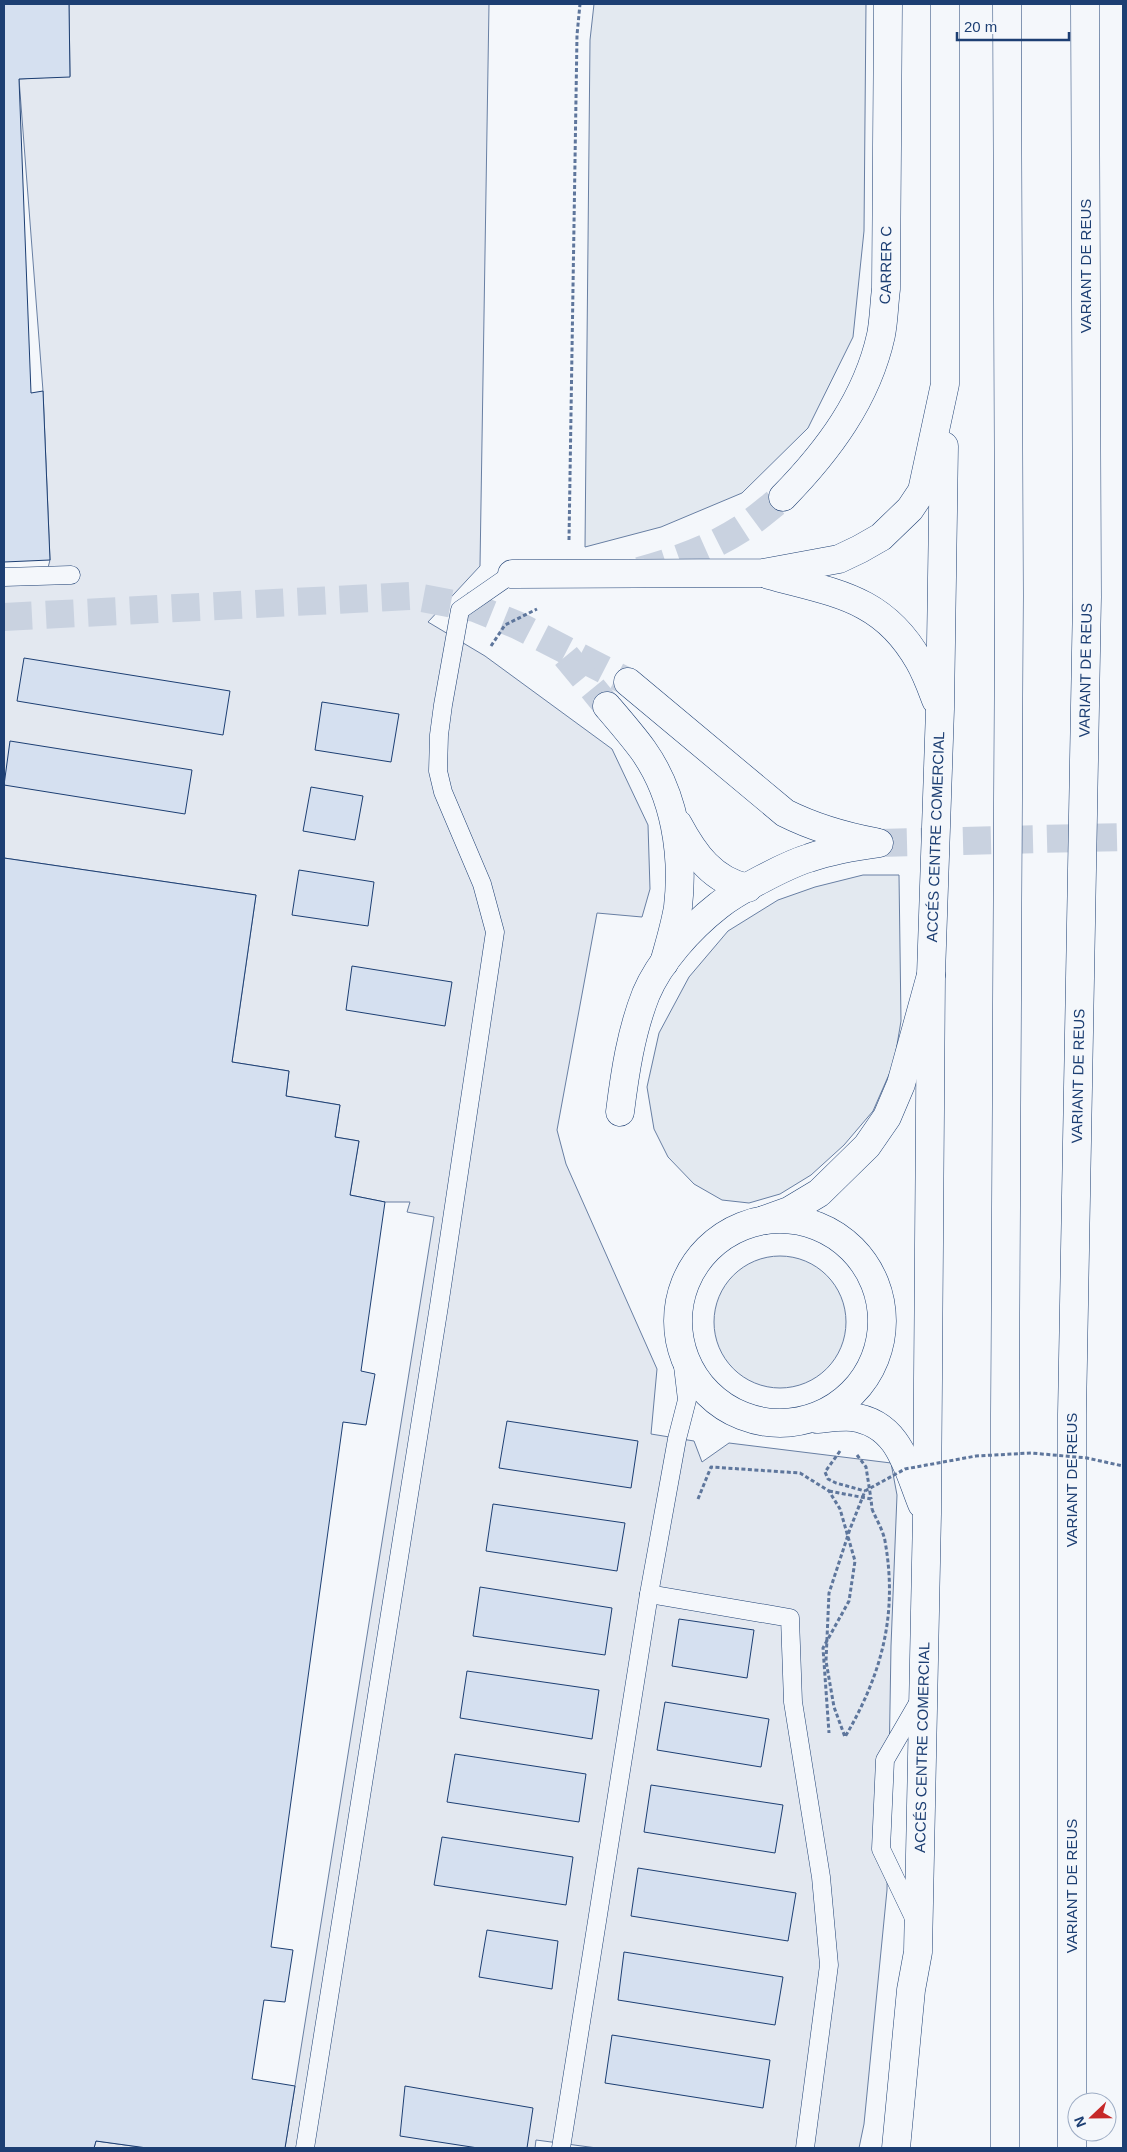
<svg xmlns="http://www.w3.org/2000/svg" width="1127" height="2152" font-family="Arial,sans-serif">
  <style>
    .green { fill: #e3e9f0; stroke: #687fa3 }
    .parking { fill: #e3e8f0; stroke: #687fa3 }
    .building { fill: #d5e0f0; stroke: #1d3f73 }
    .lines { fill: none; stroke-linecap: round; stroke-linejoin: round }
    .street-tunnel { stroke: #c9d2e0; stroke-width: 28; stroke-dasharray: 28 14; stroke-linecap: butt }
    .highway-tunnel { stroke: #c9d2e0; stroke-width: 28; stroke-dasharray: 28 14; stroke-linecap: butt }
    .lane-casing { stroke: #1d3f73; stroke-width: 19 }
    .street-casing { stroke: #1d3f73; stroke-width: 29 }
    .highway-casing { stroke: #1d3f73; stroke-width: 29 }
    .path { stroke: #5e769c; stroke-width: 3; stroke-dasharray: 4 2.5; stroke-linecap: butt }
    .lane { stroke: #f4f7fb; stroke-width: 18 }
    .street { stroke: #f4f7fb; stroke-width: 28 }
    .highway { stroke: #f4f7fb; stroke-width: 28 }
    .path-bridge { stroke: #5e769c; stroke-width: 3; stroke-dasharray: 4 2.5; stroke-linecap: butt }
    .labels { text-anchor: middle; stroke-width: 4; stroke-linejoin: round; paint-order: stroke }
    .street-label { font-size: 15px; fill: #1d3f73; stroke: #f4f7fb }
  </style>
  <rect width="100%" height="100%" fill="#f4f7fb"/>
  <g class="green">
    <polygon points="594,4 866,4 864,231 853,337 808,428 742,493 661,527 585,547 590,40"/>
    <polygon points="863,875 899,875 901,1021 894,1063 873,1111 844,1145 811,1175 780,1194 749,1203 722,1200 694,1184 668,1157 654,1129 647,1087 659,1033 689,977 728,931 778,900 815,887"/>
    <circle cx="780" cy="1322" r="66"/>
  </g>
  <g class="parking">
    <polygon points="69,4 489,4 480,566 428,622 485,656 612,749 648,825 650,889 642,917 597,913 557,1130 566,1164 657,1369 651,1434 694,1441 702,1462 729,1443 891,1463 897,1495 891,1646 887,1890 864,2124 859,2148 597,2148 536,2140 535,2148 285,2148 434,1217 407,1212 410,1202 385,1202 350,1195 359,1141 335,1137 340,1105 286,1096 289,1071 232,1062 256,895 4,858 4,584 44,583 50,560 43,391 19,79 70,76"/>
    <polygon points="96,2141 147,2148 94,2148"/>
  </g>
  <g class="building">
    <polygon points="4,4 69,4 70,77 19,79 31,393 43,391 50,560 4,562"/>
    <polygon points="24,658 230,691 223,735 17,701"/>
    <polygon points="322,702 399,714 391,762 315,750"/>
    <polygon points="10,741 192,770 185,814 4,785"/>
    <polygon points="311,787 363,796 355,840 303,831"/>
    <polygon points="4,858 256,895 232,1062 289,1071 286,1096 340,1105 335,1137 359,1141 350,1195 385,1202 361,1371 375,1374 366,1425 343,1422 271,1947 293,1950 285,2002 264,2000 252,2079 295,2086 285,2148 147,2148 96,2141 94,2148 4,2148"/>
    <polygon points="299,870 374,882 368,926 292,915"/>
    <polygon points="352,966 452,982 445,1026 346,1010"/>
    <polygon points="507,1421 638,1441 631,1488 499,1468"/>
    <polygon points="493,1504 625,1523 617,1571 486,1551"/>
    <polygon points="480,1587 612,1608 605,1655 473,1636"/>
    <polygon points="679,1619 754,1630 747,1678 672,1666"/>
    <polygon points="467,1671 599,1690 592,1739 460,1718"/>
    <polygon points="665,1702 769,1719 761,1767 657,1750"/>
    <polygon points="455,1754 586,1774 579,1822 447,1802"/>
    <polygon points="651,1785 783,1805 775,1853 644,1832"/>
    <polygon points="442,1837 573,1857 566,1905 434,1885"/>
    <polygon points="638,1868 796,1893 788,1941 631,1916"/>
    <polygon points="487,1930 558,1941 552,1989 479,1977"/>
    <polygon points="624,1952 783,1977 775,2025 618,2000"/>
    <polygon points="612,2035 770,2060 763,2108 605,2083"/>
    <polygon points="405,2086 533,2108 527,2148 478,2148 400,2136"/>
  </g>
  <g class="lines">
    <g class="street-tunnel">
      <path d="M639 571C676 561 715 547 747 525 759 517 771 506 783 497"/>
      <polyline points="4,617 411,596 475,608 517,625 628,682"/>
      <polyline points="566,656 607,706"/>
    </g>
    <polyline class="highway-tunnel" points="879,843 1123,837"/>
    <defs>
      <g id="lane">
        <polyline points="4,577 71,575"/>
        <polyline points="649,1594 790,1618 793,1702 821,1877 829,1965 805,2148"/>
        <polyline points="915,1920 881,1849 885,1760 921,1698"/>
        <polyline points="305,2148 439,1306 495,932 482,884 443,792 438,771 439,735 443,705 460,610 512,574"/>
        <polyline points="561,2148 649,1594 677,1439 687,1400 681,1349"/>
      </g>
      <g id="street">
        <path id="s1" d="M783 497C828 451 867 399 881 335 884 320 884 304 886 289L888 4"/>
        <polyline points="512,574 763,573 839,559 860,549 881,537 910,509 922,491 945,384 945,4"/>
        <path d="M769 575C834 593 883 597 919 661 926 673 931 687 936 700"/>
        <path d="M628 682 785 813C815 828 843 836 875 842"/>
        <path d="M607 706C619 720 632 735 643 750 675 795 684 854 678 907 675 926 669 945 664 963"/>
        <path d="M678 824C694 854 713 881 748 888"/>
        <circle cx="780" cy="1321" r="102"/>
        <path id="s2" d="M764 1220 789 1211 819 1193 867 1146 887 1117 901 1084 931 975 940 709 944 446"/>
        <path d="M817 1419C828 1418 841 1416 852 1417 899 1423 907 1467 922 1504"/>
        <path id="s3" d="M896 2148 911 1990 918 1952 927 1514 931 975"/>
      </g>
      <g id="highway">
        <path d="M620 1112C625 1072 631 1032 646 994 660 961 690 928 718 906 737 891 786 865 809 858 832 850 856 846 879 843"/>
        <polyline points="1005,2148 1005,1414 1009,596 1007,4"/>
        <path id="s4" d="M1072 2148V1414L1087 597 1085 4"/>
      </g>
    </defs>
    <use href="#lane" class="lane-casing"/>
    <use href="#street" class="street-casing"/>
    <use href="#highway" class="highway-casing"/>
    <g class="path">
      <polyline points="569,540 577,35 580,4"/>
      <polyline points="491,646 505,625 537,609"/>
      <polyline points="840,1451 825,1472 828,1479 836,1483 865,1491"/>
      <polyline points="857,1455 866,1467 871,1499"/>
      <polyline points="829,1491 871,1499 872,1509"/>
      <polyline points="698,1499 711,1467 800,1473 829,1491 840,1509 855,1561 849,1601 823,1648 829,1733"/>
    </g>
    <use href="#lane" class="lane"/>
    <use href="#street" class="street"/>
    <use href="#highway" class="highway"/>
    <path class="path-bridge" d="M872 1509C876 1519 883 1530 885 1541 898 1614 882 1674 845 1737L834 1707 826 1661 829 1593 850 1529 865 1491 905 1469 976 1456 1031 1453 1087 1458 1123 1466"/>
  </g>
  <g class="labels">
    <g class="street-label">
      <text dy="5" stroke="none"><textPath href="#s1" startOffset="262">CARRER C</textPath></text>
      <text transform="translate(1086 266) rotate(-90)" y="5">VARIANT DE REUS</text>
      <text dy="5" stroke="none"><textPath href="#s4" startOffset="1478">VARIANT DE REUS</textPath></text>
      <text dy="5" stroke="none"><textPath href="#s2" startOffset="451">ACCÉS CENTRE COMERCIAL</textPath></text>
      <text dy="5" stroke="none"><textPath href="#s4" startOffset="1072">VARIANT DE REUS</textPath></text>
      <text dy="5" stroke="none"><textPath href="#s4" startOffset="668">VARIANT DE REUS</textPath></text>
      <text dy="5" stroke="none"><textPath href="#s3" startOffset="402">ACCÉS CENTRE COMERCIAL</textPath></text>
      <text transform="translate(1072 1886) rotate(-90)" y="5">VARIANT DE REUS</text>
    </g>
  </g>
  <rect width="1127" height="2152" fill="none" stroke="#1d3f73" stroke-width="10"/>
  <g transform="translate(1092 2117) rotate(248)"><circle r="24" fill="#f4f7fb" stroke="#9eadc5"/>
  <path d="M0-4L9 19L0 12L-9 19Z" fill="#c62828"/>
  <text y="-8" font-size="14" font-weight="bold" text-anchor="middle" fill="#1d3f73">N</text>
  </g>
  <path d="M957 32v8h112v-8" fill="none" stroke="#1d3f73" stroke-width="2.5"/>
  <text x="964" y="32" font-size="15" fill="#1d3f73" stroke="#f4f7fb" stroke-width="4" paint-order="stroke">20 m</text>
</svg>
